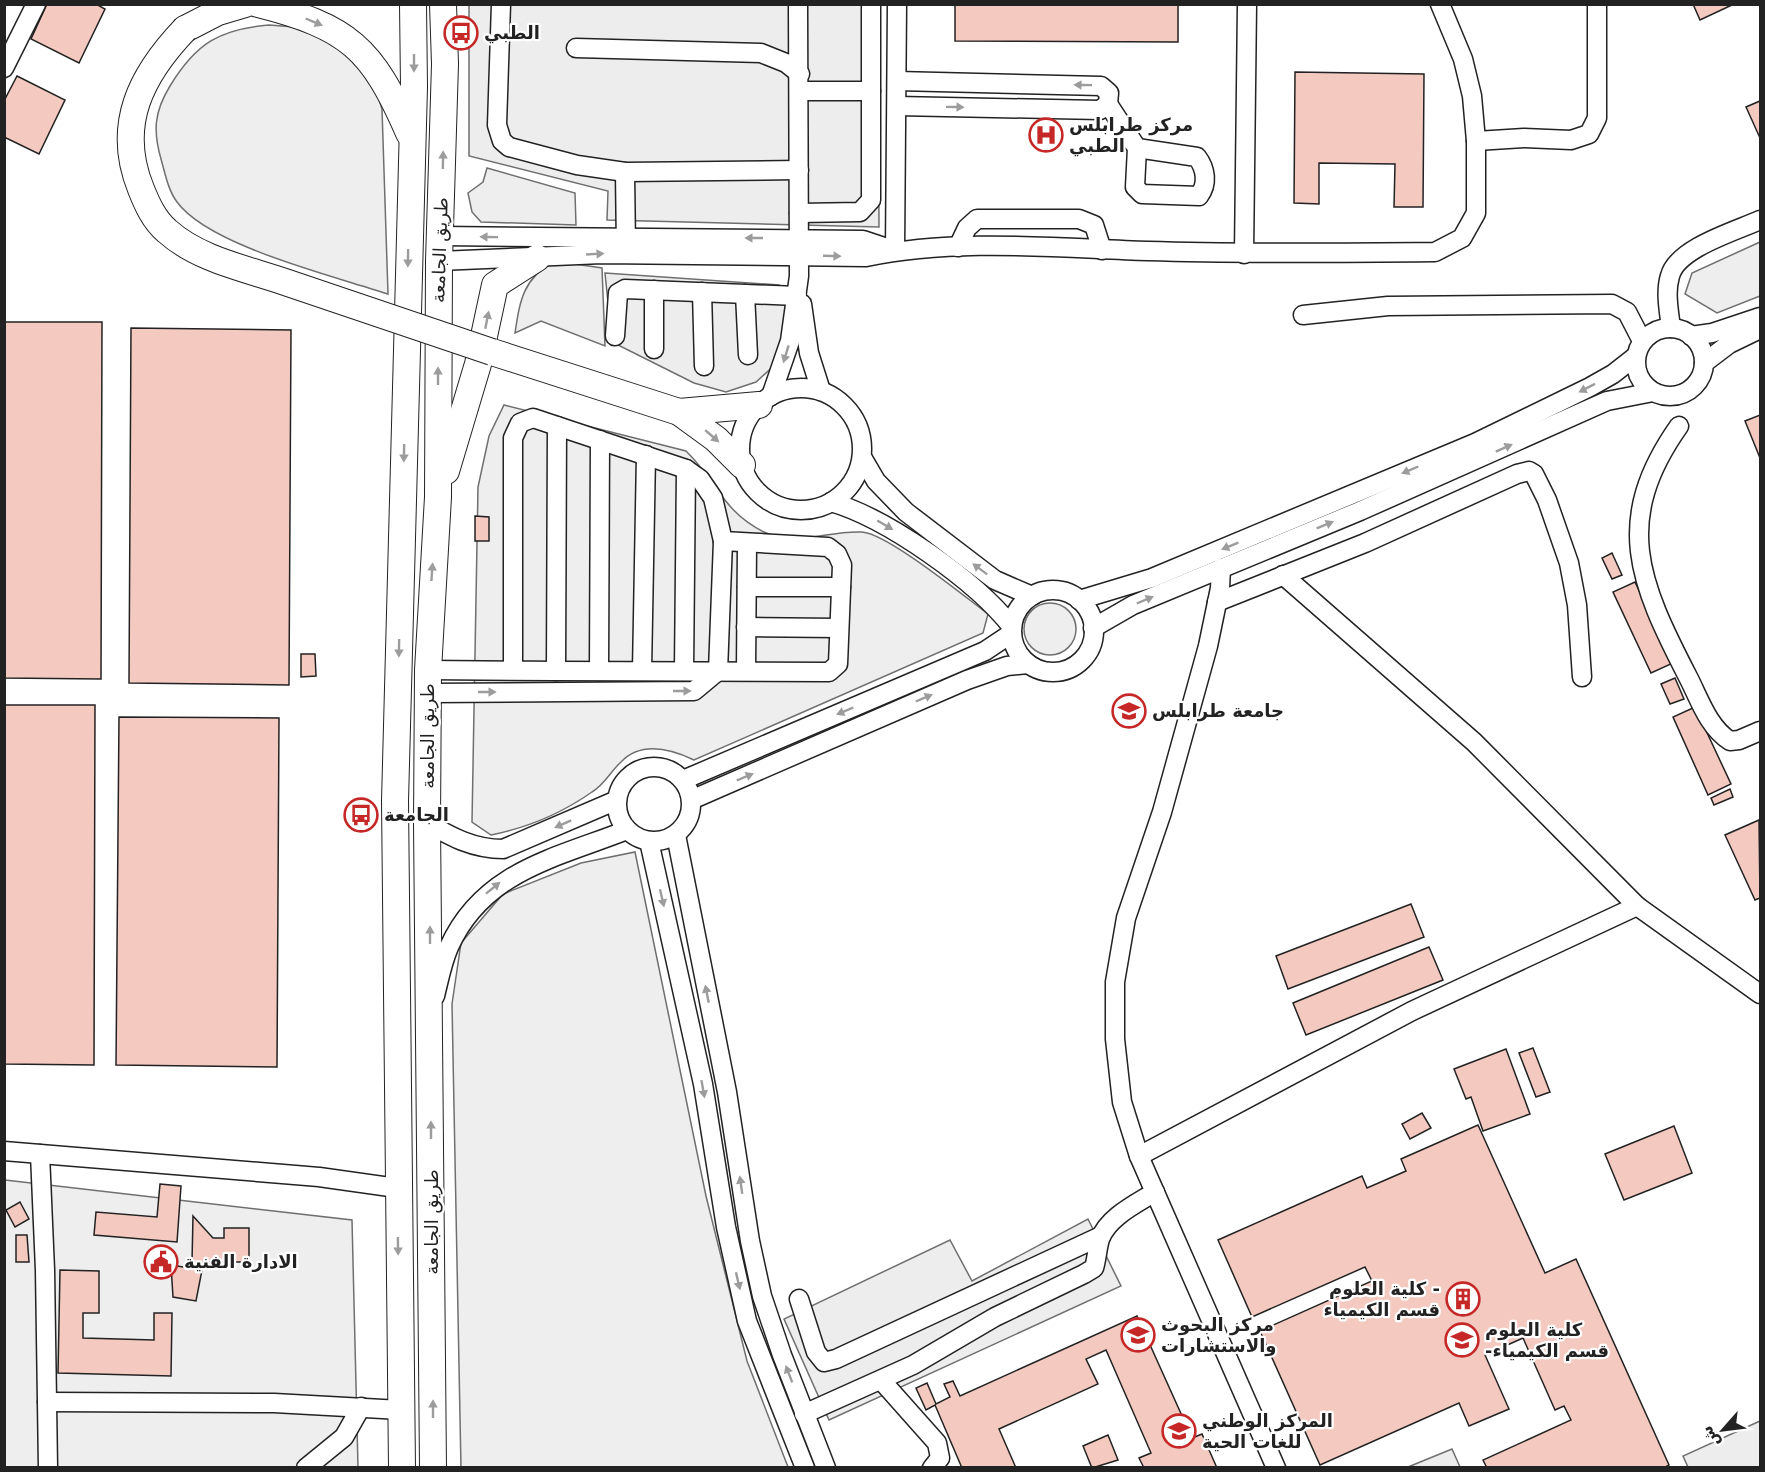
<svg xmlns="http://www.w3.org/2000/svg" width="1765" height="1472" font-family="'DejaVu Sans','Noto Naskh Arabic',sans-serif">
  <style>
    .green { fill: #eee; stroke: #6f6f6f; stroke-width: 1.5 }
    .parking { fill: #ededed; stroke: #6f6f6f; stroke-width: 1.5 }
    .building { fill: #f3c9c0; stroke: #222; stroke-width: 1.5 }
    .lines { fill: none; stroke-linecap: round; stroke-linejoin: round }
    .minor-casing { stroke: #222; stroke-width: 21 }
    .highway-casing { stroke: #222; stroke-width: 28 }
    .minor { stroke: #fff; stroke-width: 18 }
    .highway { stroke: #fff; stroke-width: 26 }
    .highway-bridge-casing { stroke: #222; stroke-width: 28; stroke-linecap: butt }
    .highway-bridge { stroke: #fff; stroke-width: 26 }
    .oneway { fill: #9c9c9c }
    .labels { text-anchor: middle; stroke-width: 4.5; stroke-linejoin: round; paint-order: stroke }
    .poi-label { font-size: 18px; font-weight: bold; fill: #222; stroke: #fff; text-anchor: start }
    .street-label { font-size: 18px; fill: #222; stroke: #fff }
  </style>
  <rect width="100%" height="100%" fill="#fff"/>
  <g class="green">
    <path d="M269 25 308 28 344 44 371 74 382 109 388 294C334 276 209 246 177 202 168 190 165 173 161 159 153 131 154 112 170 86 196 43 220 29 269 25Z"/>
    <polygon points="487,168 575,193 576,225 481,222 472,212 468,193 483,182"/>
    <polygon points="1760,242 1760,296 1717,313 1685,294 1692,273"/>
    <path d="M554 261 602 268 605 346 541 321 515 333C520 300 523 279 554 261Z"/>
    <path d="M504 405 686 451C717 481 722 511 764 532 797 548 827 530 862 532 888 534 964 596 988 614L983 633 694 760C671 749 641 741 621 762 610 772 605 784 592 792 562 813 526 828 491 835L472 822 478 487 489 436Z"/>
    <circle cx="1050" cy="629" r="26"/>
    <polygon points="635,852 706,1196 747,1361 788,1467 461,1468 452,1004 461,943 503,894 581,863"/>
    <polygon points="5,1180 352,1220 358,1467 5,1468"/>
  </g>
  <g class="parking">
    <polygon points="469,5 878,5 879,227 607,220 608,191 469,156"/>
    <polygon points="605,273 779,285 792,312 776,364 756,382 726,392 694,383 612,342"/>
    <polygon points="1088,1219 1121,1286 829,1420 784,1319 950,1240 972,1281"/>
    <polygon points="1760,1421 1760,1467 1688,1467 1683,1456"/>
    <polygon points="1452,1449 1460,1467 1408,1467"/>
  </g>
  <g class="building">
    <polygon points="47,4 96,4 105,9 79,63 31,39"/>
    <polygon points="955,4 1178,4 1178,42 955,41"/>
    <polygon points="1693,4 1734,4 1700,20"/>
    <polygon points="1295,72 1424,74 1423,207 1394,207 1395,164 1319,163 1319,204 1294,203"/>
    <polygon points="17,76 65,100 39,154 4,137 4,101"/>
    <polygon points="1760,101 1760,138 1746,107"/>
    <polygon points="4,322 102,322 101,679 4,678"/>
    <polygon points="131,328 291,330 289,685 129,683"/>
    <polygon points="1760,415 1760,458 1745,421"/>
    <polygon points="475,516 489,517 489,541 475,541"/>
    <polygon points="1612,553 1622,575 1612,579 1602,558"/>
    <polygon points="1635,582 1673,663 1651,673 1613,592"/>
    <polygon points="301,654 315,654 316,676 301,677"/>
    <polygon points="1675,678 1684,699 1670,704 1661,684"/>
    <polygon points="4,705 95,705 94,1065 4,1064"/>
    <polygon points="1695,707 1731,784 1708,795 1673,717"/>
    <polygon points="119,717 279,718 277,1067 116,1065"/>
    <polygon points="1730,789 1733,797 1714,805 1711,798"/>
    <polygon points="1759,820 1760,898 1755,900 1725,835"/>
    <polygon points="1411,904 1424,937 1288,989 1276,956"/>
    <polygon points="1429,947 1443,980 1306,1035 1293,1003"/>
    <polygon points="1533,1048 1550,1092 1536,1097 1519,1053"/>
    <polygon points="1506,1049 1530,1114 1483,1131 1471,1097 1466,1099 1454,1069"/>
    <polygon points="1422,1113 1431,1128 1410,1139 1402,1124"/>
    <polygon points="1478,1125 1545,1273 1576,1259 1669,1465 1664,1468 1487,1468 1483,1460 1571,1420 1564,1406 1555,1410 1523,1338 1485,1355 1509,1409 1469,1426 1459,1403 1320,1465 1260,1331 1372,1281 1365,1267 1252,1317 1218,1240 1362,1176 1367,1188 1406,1171 1401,1159"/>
    <polygon points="1674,1126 1692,1173 1624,1200 1605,1154"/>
    <polygon points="160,1184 181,1186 177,1242 94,1235 96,1212 157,1217"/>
    <polygon points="20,1202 29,1219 15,1227 6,1210"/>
    <polygon points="193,1216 213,1238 224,1238 224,1228 249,1228 249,1262 192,1262"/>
    <polygon points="16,1235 27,1235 29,1262 16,1262"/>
    <polygon points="171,1265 202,1270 196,1301 173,1297"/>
    <polygon points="60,1270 99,1271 99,1313 83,1313 83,1338 154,1340 154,1313 172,1313 171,1376 58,1373"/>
    <polygon points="1137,1316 1192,1438 1202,1434 1217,1468 1144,1468 1139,1458 1151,1453 1106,1350 1086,1359 1098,1384 999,1429 1016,1468 962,1468 935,1405 926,1410 916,1388 927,1383 936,1404 950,1397 944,1384 953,1381 960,1396"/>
    <polygon points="1108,1435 1118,1460 1092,1468 1083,1446"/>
  </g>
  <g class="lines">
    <defs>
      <g id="minor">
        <polyline points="501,4 497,125 502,141 509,147 577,165 625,172 799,170"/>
        <polyline points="576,48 761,53 786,63 800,74"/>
        <polyline points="4,68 36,4"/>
        <polyline points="897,81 1101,86 1109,93 1108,104 1100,110 897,106"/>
        <polyline points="800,91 871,91"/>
        <path d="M1108 104 1137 148 1135 187 1142 194 1199 196C1208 184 1206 169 1197 157L1137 148"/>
        <polyline points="1476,141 1524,138 1571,140 1589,134 1597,118 1597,4"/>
        <polyline points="625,172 626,249"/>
        <polyline points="799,213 860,212 871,200 871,4"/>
        <polyline points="441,236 863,240 893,250"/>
        <polyline points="958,247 967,228 977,219 1079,219 1094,225 1102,250"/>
        <polyline points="895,251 897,4"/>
        <polyline points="1244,254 1247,4"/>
        <path d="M439 261 602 254 866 257C957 238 1055 248 1148 251 1243 254 1339 253 1435 252L1462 238 1476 213V141L1472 96 1463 59 1440 4"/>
        <polyline points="702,292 704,366"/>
        <polyline points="745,294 748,355"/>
        <polyline points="802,304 809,353 821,391"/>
        <polyline points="1303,315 1388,306 1612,304 1627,312 1642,341"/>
        <circle cx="1670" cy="362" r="34"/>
        <path d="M1671 328C1669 311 1665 292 1670 276 1677 248 1736 231 1760 220"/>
        <polyline points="615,336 618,293 625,289 797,296"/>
        <polyline points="1691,336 1712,333 1760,317"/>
        <polyline points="654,349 654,290"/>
        <polyline points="1704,363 1729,344 1760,329"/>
        <circle cx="801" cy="449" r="61"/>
        <polyline points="771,396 790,341 799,276 798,4"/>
        <path d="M1679 426C1612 521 1639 582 1688 677 1699 698 1708 727 1730 741L1739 740 1760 731"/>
        <polyline points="862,457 876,481 906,512 995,580 1032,596"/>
        <path d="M831 502C887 518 976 581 1012 627"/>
        <polyline points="1221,568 1220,588 1208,646 1162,812 1126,918 1115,982 1115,1039 1122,1102 1139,1156 1276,1468"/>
        <polyline points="747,587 841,587"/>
        <circle cx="1053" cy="631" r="41"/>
        <polyline points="1079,600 1152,578 1475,443 1590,387 1613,374 1636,356"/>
        <polyline points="1217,602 1365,543 1517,474 1529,471 1534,474 1547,500 1569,563 1577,605 1582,677"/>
        <polyline points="746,627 839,628"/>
        <polyline points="1093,628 1133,605 1360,511 1607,401 1653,392"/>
        <polyline points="428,670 556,671 829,672 838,664 842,565 837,554 828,547 723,541 713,498 700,479 686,469 533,418 520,423 513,438 513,671"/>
        <polyline points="556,671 557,426"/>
        <polyline points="599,671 600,440"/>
        <polyline points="642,671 646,455"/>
        <polyline points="684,671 686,469"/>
        <polyline points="746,671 747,544"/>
        <polyline points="429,693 694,691 718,671 723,541"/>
        <circle cx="654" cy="804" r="37"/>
        <polyline points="683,780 985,651 1012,633"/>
        <polyline points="691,800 967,680 1007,666 1028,664"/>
        <path d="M427 823C452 837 473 849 503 849L617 800"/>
        <polyline points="676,835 727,1092 750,1241 762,1296 782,1355 826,1468"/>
        <polyline points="649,841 703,1084 726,1227 747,1321 805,1468"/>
        <polyline points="1637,906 1760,994"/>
        <path d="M435 996C439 980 442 963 449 947 483 871 556 858 627 830"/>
        <polyline points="4,1151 319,1177 397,1188"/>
        <polyline points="40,1154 45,1270 48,1468"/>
        <polyline points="1139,1156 1412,1011 1637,906 1474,742 1283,575"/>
        <polyline points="799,1299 816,1352 824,1362 836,1359 1101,1236"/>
        <polyline points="881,1380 937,1443 940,1458 932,1468"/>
        <polyline points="47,1402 274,1403 401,1410"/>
        <path d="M804 1414 913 1365 995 1317 1084 1274 1094 1268C1097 1258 1097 1249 1100 1239 1108 1217 1136 1204 1155 1192"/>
        <polyline points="306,1468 344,1437 361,1407"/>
      </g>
      <g id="highway">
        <path d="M258 4C349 27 372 48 409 133"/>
        <polyline points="185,29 218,12 245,4"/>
        <polyline points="492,352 679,412 716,439 742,465"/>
        <polyline points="679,412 759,405"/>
        <polyline points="446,471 478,364 495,285 537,258"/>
        <polyline points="402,1468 395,801 414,87 413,4"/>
        <polyline points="433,1468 427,823 428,670 438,497 439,261 445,64 443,4"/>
      </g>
    </defs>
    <use href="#minor" class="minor-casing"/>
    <use href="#highway" class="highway-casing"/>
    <use href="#minor" class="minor"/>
    <use href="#highway" class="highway"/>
    <defs>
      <path id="highway-bridge" d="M185 29C141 75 115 125 141 189 147 204 154 220 167 231 199 260 248 269 288 283 356 306 424 329 492 352"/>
    </defs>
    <use href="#highway-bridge" class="highway-bridge-casing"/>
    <use href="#highway-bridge" class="highway-bridge"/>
  </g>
  <defs><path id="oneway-solid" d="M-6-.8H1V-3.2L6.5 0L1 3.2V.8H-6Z" transform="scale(1.5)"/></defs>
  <g class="oneway">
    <use href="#oneway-solid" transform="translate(314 22) rotate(23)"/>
    <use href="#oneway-solid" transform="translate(414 63) rotate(90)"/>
    <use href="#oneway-solid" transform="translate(1083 85) rotate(-179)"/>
    <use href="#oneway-solid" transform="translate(955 107) rotate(1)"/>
    <use href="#oneway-solid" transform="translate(443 160) rotate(-89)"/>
    <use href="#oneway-solid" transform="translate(489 237) rotate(-179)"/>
    <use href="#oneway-solid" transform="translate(754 238) rotate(-180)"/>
    <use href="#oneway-solid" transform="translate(595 254) rotate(-3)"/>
    <use href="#oneway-solid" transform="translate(832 256) rotate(2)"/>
    <use href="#oneway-solid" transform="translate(408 258) rotate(91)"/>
    <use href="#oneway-solid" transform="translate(487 320) rotate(-79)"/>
    <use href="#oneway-solid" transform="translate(786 354) rotate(107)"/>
    <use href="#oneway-solid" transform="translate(438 376) rotate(-90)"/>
    <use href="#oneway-solid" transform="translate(1587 388) rotate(153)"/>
    <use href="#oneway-solid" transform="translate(712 436) rotate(41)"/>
    <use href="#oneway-solid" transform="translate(1504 448) rotate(-24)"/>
    <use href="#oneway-solid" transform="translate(404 453) rotate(91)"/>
    <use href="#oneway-solid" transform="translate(1410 470) rotate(157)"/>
    <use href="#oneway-solid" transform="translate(885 525) rotate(30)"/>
    <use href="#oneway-solid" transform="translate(1325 525) rotate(-22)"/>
    <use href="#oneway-solid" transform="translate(1230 546) rotate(158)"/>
    <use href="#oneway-solid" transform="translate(980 569) rotate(-143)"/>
    <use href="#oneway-solid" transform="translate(432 572) rotate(-86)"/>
    <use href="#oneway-solid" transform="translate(1145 600) rotate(-23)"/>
    <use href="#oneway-solid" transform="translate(399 648) rotate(91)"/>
    <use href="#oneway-solid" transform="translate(682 691)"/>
    <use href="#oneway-solid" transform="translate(487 692)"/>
    <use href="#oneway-solid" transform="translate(924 698) rotate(-23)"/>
    <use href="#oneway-solid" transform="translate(845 711) rotate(157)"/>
    <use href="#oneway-solid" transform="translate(745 777) rotate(-23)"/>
    <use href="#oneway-solid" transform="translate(563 824) rotate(156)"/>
    <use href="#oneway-solid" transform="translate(493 888) rotate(-39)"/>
    <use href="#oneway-solid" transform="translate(662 898) rotate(77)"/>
    <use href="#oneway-solid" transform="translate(430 935) rotate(-90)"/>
    <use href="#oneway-solid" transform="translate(707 994) rotate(-101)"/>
    <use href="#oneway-solid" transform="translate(703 1089) rotate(80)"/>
    <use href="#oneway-solid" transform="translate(431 1130) rotate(-90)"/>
    <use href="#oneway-solid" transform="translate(741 1185) rotate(-98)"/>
    <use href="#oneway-solid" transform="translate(398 1246) rotate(89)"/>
    <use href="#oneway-solid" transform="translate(738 1281) rotate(77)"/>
    <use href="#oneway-solid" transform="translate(789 1374) rotate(-111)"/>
    <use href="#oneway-solid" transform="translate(433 1409) rotate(-90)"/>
  </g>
  <defs>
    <symbol id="bus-ring" viewBox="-11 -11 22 22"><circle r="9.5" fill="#fff" stroke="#c62828" stroke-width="1.5"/><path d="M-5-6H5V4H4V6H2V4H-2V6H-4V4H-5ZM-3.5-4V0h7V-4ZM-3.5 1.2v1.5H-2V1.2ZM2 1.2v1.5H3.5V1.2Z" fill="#c62828"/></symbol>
    <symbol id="hospital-ring" viewBox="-11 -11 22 22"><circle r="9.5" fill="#fff" stroke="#c62828" stroke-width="1.5"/><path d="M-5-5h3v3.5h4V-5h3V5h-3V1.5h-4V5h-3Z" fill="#c62828"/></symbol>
    <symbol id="university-ring" viewBox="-11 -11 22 22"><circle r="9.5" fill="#fff" stroke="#c62828" stroke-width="1.5"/><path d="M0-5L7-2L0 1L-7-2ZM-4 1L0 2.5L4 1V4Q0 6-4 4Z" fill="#c62828"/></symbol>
    <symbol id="civic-ring" viewBox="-11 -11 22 22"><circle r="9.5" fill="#fff" stroke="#c62828" stroke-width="1.5"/><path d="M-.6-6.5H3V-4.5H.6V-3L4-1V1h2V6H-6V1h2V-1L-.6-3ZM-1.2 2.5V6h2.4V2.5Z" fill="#c62828"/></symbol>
    <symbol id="building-ring" viewBox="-11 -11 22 22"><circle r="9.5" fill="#fff" stroke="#c62828" stroke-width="1.5"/><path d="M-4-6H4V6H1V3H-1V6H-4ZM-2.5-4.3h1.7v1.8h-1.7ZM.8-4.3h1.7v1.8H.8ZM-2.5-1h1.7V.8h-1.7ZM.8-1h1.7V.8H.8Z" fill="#c62828"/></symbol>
  </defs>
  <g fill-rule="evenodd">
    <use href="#bus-ring" x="442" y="14" width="38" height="38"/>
    <use href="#hospital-ring" x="1027" y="116" width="38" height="38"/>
    <use href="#university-ring" x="1110" y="692" width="38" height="38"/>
    <use href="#bus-ring" x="342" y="796" width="38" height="38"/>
    <use href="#civic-ring" x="142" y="1243" width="38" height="38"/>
    <use href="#building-ring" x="1444" y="1280" width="38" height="38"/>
    <use href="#university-ring" x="1119" y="1316" width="38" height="38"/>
    <use href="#university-ring" x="1443" y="1321" width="38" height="38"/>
    <use href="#university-ring" x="1160" y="1412" width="38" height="38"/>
  </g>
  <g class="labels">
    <g class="poi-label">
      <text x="484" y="39">الطبي</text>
      <text x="1069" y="131">مركز طرابلس<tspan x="1069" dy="21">الطبي</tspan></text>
      <text x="1152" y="717">جامعة طرابلس</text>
      <text x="384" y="821">الجامعة</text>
      <text x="184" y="1268">الادارة الفنية</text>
      <text x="1440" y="1295" text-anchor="end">كلية العلوم -<tspan x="1440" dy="21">قسم الكيمياء</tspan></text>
      <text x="1161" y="1331">مركز البحوث<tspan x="1161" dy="21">والاستشارات</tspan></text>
      <text x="1485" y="1336">كلية العلوم<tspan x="1485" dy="21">-قسم الكيمياء</tspan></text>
      <text x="1202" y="1427">المركز الوطني<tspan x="1202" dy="21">للغات الحية</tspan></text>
    </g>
    <g class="street-label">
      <text transform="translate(440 250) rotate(-88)" y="6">طريق الجامعة</text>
      <text transform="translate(428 736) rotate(-90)" y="6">طريق الجامعة</text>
      <text transform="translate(432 1222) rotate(-90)" y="6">طريق الجامعة</text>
    </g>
  </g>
  <rect width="1765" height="1472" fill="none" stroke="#222222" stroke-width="12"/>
  <g transform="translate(1723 1430) rotate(242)" stroke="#ffffff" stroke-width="4.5" paint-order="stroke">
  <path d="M0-4.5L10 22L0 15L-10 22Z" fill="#222222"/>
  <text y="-9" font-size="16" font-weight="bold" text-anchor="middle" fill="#222222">ش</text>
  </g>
</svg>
